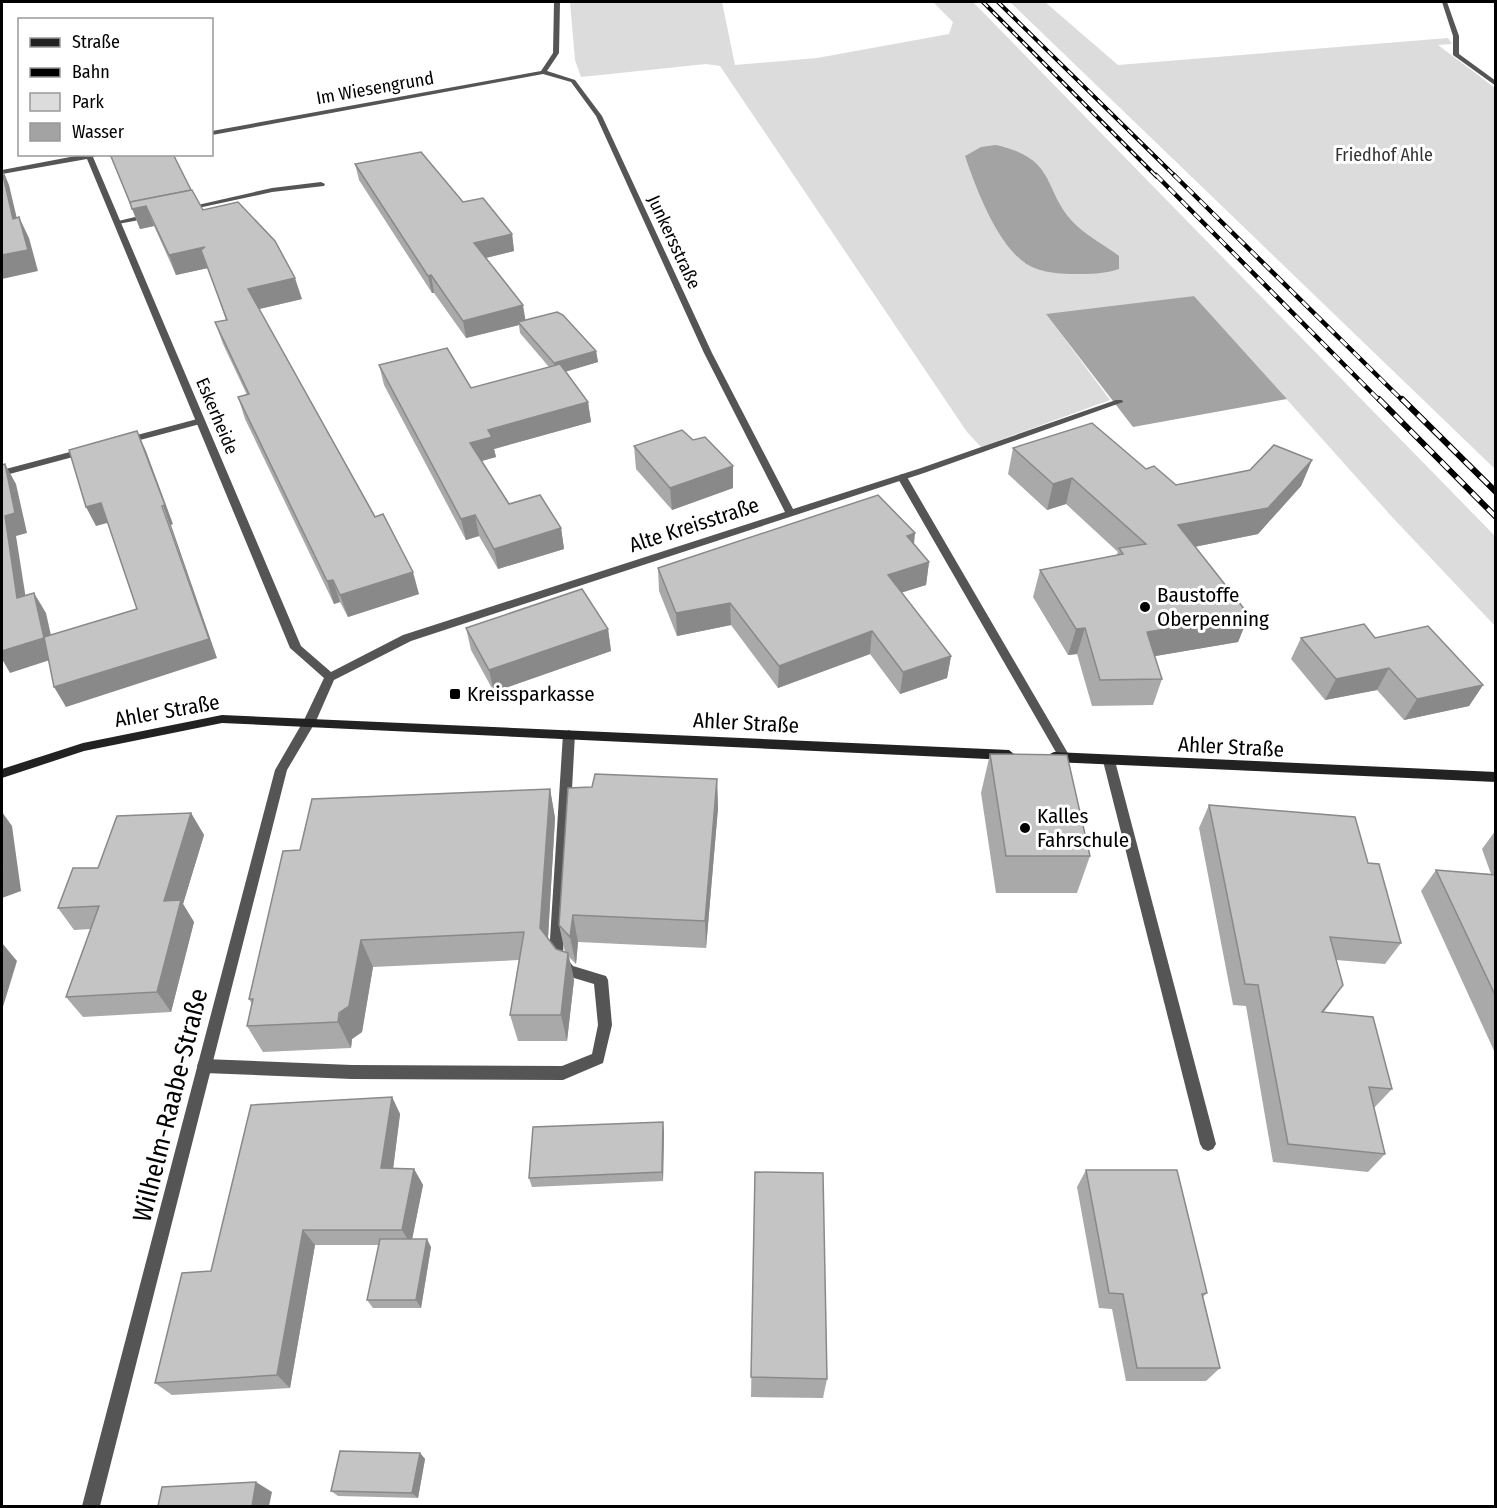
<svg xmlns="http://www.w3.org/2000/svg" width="1497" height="1508" font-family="'Fira Sans Condensed',sans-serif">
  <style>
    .green { fill: #dcdcdc }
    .water { fill: #a3a3a3 }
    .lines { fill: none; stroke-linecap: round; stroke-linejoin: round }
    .service { fill: #555; fill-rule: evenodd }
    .minor { fill: #555; fill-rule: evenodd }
    .secondary { fill: #222; fill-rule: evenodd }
    .rail-far2-casing { stroke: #000; stroke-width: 4 }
    .rail-far1-casing { stroke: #000; stroke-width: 4.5 }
    .rail-casing { stroke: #000; stroke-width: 6 }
    .rail-far2 { stroke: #fff; stroke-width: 2; stroke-dasharray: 7; stroke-linecap: butt }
    .rail-far1 { stroke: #fff; stroke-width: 3; stroke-dasharray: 9; stroke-linecap: butt }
    .rail { stroke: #fff; stroke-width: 4; stroke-dasharray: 11; stroke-linecap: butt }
    .wall { fill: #a9a9a9 }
    .shaded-wall { fill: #898989 }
    .building { fill: #c4c4c4; stroke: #898989; stroke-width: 1.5 }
    .poi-dot { fill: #000; stroke: #fff; stroke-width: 2 }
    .labels { text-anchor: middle; stroke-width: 6; stroke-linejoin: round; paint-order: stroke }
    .far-street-label { font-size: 18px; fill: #000; stroke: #fff }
    .far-park-label { font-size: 18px; fill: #333; stroke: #fff }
    .street-label { font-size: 21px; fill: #000; stroke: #fff }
    .poi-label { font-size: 21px; fill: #000; stroke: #fff; text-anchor: start }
    .near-street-label { font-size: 26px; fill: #000; stroke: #fff }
  </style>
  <rect width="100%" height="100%" fill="#fff"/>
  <g class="green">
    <polygon points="570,2 722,2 735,65 817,58 949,34 953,22 933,2 973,2 1495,536 1495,626 1393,518 1194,296 1047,315 1110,400 981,447 967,432 720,66 706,64 581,77 575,60"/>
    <polygon points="1010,2 1045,2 1118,65 1448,38 1452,44 1438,45 1495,88 1495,469"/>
  </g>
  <g class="water">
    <path d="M996 145C1060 159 1041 192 1077 226 1089 237 1106 246 1119 256V269C1103 274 1091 274 1074 274 1063 274 1048 273 1037 269 1001 258 976 188 965 156L981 147Z"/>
    <polygon points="1194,296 1287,399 1133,427 1046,314"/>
  </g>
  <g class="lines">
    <g class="service">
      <polygon points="1442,2 1447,2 1459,36 1459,54 1496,81 1496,86 1453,55 1453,36"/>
      <polygon points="321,182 325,184 324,186 272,192 184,211 180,209 272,188"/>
      <polygon points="152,213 155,213 155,217 118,224 114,222"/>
      <polygon points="201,418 204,419 204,423 125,444 120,441 122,439"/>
      <polygon points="85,448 90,451 88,453 2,476 2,470"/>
      <polygon points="902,474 907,477 1069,755 1071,758 1069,761 1061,761 897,477"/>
      <polygon points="569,730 575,734 563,953 573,966 606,976 608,980 612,1025 603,1063 563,1080 352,1079 204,1073 199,1071 197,1066 199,1061 204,1059 352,1065 562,1066 592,1054 598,1025 594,984 564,975 549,955 563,734"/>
      <polygon points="1109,756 1113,758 1115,761 1216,1144 1213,1149 1208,1151 1203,1149 1200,1144 1103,761 1105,758"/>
    </g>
    <polygon class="minor" points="554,2 560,2 559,53 547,71 575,80 602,116 712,353 793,509 918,469 1116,400 1122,400 1123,402 924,473 411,641 334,680 316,721 287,770 100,1506 82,1506 275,770 304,720 324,678 290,648 87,159 2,174 2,170 86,154 98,155 93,157 301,646 331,672 403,635 785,512 704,353 596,116 571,82 543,74 212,135 212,131 541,71 553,53"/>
    <g class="secondary">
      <polygon points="222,715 1009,750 1015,755 1009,760 222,723 84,751 2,778 2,769 83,743"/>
      <polygon points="1054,752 1496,772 1496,782 1054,762 1050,760 1048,757 1050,754"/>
    </g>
    <defs>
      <g id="rail-far2">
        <polyline points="983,2 1157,177"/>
        <polyline points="998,2 1176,177"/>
      </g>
      <g id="rail-far1">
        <polyline points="1156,175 1380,401"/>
        <polyline points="1174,175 1403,401"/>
      </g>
      <g id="rail">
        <polyline points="1379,399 1496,517"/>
        <polyline points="1402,399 1496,492"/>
      </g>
    </defs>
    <use href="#rail-far2" class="rail-far2-casing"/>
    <use href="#rail-far1" class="rail-far1-casing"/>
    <use href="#rail" class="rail-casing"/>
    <use href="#rail-far2" class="rail-far2"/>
    <use href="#rail-far1" class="rail-far1"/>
    <use href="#rail" class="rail"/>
  </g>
  <g class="wall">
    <polygon points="110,154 191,190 203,210 302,299 259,309 419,594 348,617 340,602 334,604 245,419 238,397 247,395 223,344 215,322 226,320 208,268 176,275 154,226 140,229"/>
    <polygon points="355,164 512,234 514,251 486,258 525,320 596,351 598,362 566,371 588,402 591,422 494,449 496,457 482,461 509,504 561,528 564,549 498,569 479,536 466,540 384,385 379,365 471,388 549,367 520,333 519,325 466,338 434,293 432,293 359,180"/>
    <polygon points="693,440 733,488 672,510 636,469 634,446"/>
    <polygon points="1013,448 1146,469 1176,485 1312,460 1301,486 1258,534 1194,547 1249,615 1238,642 1155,656 1162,679 1153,705 1092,706 1077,654 1068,655 1033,597 1040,570 1116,556 1118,552 1066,504 1047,510 1008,474"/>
    <polygon points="914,544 929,562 926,585 901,592 951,656 947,678 900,694 870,654 778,688 731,625 677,636 659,591 658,568"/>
    <polygon points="466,628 608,629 611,651 494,692 471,650"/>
    <polygon points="1301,638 1375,638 1483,685 1469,706 1404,720 1377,690 1325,700 1291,659"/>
    <polygon points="990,754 1090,856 1077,893 996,893 981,793"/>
    <polygon points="717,779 718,808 706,948 578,942 576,964 569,957 574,980 567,1041 518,1041 510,1015 519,960 373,967 362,1032 352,1039 351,1048 263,1052 247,1026 252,1004 249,999 300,850 550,789 555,818 548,938 556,949 565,952 559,925"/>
    <polygon points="1209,805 1368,863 1401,943 1385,964 1336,960 1323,1012 1392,1089 1374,1108 1385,1154 1368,1172 1273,1162 1246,1006 1233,1005 1199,828"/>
    <polygon points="191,813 204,835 183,904 194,922 171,1012 83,1017 66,997 91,929 74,930 58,908 98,868"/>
    <polygon points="1496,830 1496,1055 1421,891 1436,870 1491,874 1482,849"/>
    <polygon points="392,1097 400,1114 393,1169 414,1169 423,1185 412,1239 431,1247 421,1308 373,1308 367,1300 379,1245 315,1245 290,1388 172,1395 155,1383 211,1271"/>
    <polygon points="664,1131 663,1181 532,1187 529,1178"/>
    <polygon points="1086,1170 1207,1293 1203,1297 1220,1368 1206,1381 1126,1381 1112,1309 1099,1308 1077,1187"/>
    <polygon points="755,1172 827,1379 823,1398 751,1397"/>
    <polygon points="420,1453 425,1459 418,1498 338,1496 331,1491"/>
  </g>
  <g class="shaded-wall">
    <polygon points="2,168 9,185 22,240 13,219"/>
    <polygon points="131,205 146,206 154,226 140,229"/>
    <polygon points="19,217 29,238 38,271 2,279 2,255"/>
    <polygon points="512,234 514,251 477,260 474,243"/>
    <polygon points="205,247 208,268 176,275 169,255"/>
    <polygon points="431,275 434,293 432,293 428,276"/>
    <polygon points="295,278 302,299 255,310 248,289"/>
    <polygon points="523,305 526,323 518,322 519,325 466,338 463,321"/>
    <polygon points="596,351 598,362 555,375 554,363"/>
    <polygon points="588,402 591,422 494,449 496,457 474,463 470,443 488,430"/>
    <polygon points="137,431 146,451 173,524 171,525 217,658 66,707 54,687 209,639"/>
    <polygon points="1312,460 1301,486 1258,534 1169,552 1178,525"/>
    <polygon points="5,464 16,484 27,533 16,536 29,618 17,598 5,516"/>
    <polygon points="733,466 733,488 672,510 670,488"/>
    <polygon points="1072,478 1066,504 1047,510 1053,484"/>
    <polygon points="101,503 111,522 96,526 86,507"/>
    <polygon points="475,515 479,536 466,540 461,519"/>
    <polygon points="561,528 564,549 498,569 494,549"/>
    <polygon points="915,533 913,556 907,536"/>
    <polygon points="929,562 926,585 885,598 888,575"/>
    <polygon points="413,572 419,594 348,617 340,595"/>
    <polygon points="333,580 340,602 334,604 327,581"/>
    <polygon points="34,593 46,613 56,658 10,673 2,659 2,651"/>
    <polygon points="730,603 731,625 677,636 676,613"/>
    <polygon points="1249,615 1238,642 1138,659 1147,632"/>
    <polygon points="1085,628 1077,654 1068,655 1076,629"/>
    <polygon points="608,629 611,651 494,692 489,670"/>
    <polygon points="872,631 870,654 778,688 779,666"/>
    <polygon points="951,656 947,678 900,694 903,672"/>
    <polygon points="1389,668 1377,690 1325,700 1336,679"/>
    <polygon points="1483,685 1469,706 1404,720 1417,699"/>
    <polygon points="717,779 718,808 706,948 705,921"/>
    <polygon points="550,789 555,818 547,955 540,928"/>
    <polygon points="2,812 12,826 21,891 2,898"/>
    <polygon points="191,813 204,835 183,904 194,922 171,1012 157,992 164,901"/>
    <polygon points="573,915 578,942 576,964 570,937"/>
    <polygon points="361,940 373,967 362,1032 352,1039 351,1048 338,1022"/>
    <polygon points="2,943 17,961 2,1010"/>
    <polygon points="568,953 574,980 567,1041 561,1015"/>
    <polygon points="1343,985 1329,1005 1307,1033 1322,1012"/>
    <polygon points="392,1097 400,1114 391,1185 381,1168"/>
    <polygon points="663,1122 664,1131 663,1181 662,1172"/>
    <polygon points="414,1169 423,1185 411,1245 402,1230"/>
    <polygon points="303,1230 315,1245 290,1388 277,1375"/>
    <polygon points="427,1239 431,1247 421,1308 416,1300"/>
    <polygon points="420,1453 425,1459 418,1498 412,1493"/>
    <polygon points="256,1482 272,1492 269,1506 252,1506"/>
  </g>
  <g class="building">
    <polygon points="421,152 463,202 483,198 512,234 474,243 523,305 463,321 431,275 428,276 355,164"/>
    <polygon points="110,154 173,154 191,190 130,202 131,205"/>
    <polygon points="2,171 13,219 19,217 28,250 2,255"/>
    <polygon points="192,190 203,210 238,202 275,241 295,278 248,289 375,517 383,514 413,572 340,595 333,580 327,581 238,397 249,394 215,322 227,320 201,250 205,247 169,255 146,206 132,209 130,202"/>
    <polygon points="557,312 563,315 596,351 554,363 518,322"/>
    <polygon points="447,348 471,388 560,364 588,402 488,430 492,437 470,443 509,504 540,495 561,528 494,549 475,515 461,519 379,365"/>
    <polygon points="1092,423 1146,469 1154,466 1176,485 1250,470 1274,445 1312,460 1268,508 1178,525 1249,615 1147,632 1162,679 1100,680 1085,628 1076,629 1040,570 1123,554 1119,548 1146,544 1072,478 1053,484 1013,448"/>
    <polygon points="682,430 693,440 705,437 733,466 670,488 634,446"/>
    <polygon points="137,431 165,505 162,506 209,639 54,687 44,637 137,609 101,503 86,507 69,450"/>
    <polygon points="5,464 15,513 5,516 17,598 34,593 44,638 2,651 2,465"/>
    <polygon points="878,495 915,533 907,536 929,562 888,575 951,656 903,672 872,631 779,666 730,603 676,613 658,568"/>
    <polygon points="582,589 608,629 489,670 466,628"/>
    <polygon points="1364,624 1375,638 1428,626 1483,685 1417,699 1389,668 1336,679 1301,638"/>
    <polygon points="990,754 1067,755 1090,856 1006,856"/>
    <polygon points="595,774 717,779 705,921 573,915 570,937 559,925 568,788 592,787"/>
    <polygon points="550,789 540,928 556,949 568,953 561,1015 510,1015 524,932 361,940 349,1006 339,1013 338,1022 247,1026 253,999 249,999 283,851 300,850 312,799"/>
    <polygon points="1209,805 1355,817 1368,863 1379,864 1401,943 1330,937 1343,985 1322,1012 1373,1017 1392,1089 1369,1087 1385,1154 1288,1144 1258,985 1245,984"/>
    <polygon points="191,813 164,901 181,900 157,992 66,997 99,906 58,908 73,868 98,868 117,816"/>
    <polygon points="2,851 4,869 2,870"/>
    <polygon points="1436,870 1496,875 1496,997"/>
    <polygon points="392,1097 381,1168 414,1169 402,1230 303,1230 277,1375 155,1383 182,1273 211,1271 251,1105"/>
    <polygon points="663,1122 662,1172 529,1178 533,1127"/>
    <polygon points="1086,1170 1177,1170 1207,1293 1202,1294 1220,1368 1137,1368 1123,1294 1109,1293"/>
    <polygon points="755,1172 823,1173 827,1379 751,1377"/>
    <polygon points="380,1239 427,1239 416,1300 367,1300"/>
    <polygon points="340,1451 420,1453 412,1493 331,1491"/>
    <polygon points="256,1482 252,1506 158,1506 162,1487"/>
  </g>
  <g class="poi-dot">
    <circle cx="1145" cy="607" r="6"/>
    <rect x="449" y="688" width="12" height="12" rx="3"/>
    <circle cx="1025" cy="828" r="6"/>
  </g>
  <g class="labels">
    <g class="far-street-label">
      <text transform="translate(375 88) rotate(-10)" y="6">Im Wiesengrund</text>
      <text transform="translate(674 242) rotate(65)" y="6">Junkersstraße</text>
      <text transform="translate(217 416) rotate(67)" y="6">Eskerheide</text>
    </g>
    <g class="far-park-label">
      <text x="1384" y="161">Friedhof Ahle</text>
    </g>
    <g class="street-label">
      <text transform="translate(694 525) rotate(-18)" y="7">Alte Kreisstraße</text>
      <text transform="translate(167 711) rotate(-10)" y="7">Ahler Straße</text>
      <text transform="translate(746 723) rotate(3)" y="7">Ahler Straße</text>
      <text transform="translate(1231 747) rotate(3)" y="7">Ahler Straße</text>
    </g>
    <g class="poi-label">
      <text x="1157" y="602">Baustoffe<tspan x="1157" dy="24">Oberpenning</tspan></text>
      <text x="467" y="701">Kreissparkasse</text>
      <text x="1037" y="823">Kalles<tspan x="1037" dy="24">Fahrschule</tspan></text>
    </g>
    <g class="near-street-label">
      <text transform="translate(170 1105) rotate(-76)" y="9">Wilhelm-Raabe-Straße</text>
    </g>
  </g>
  <rect width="1497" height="1508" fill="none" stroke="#000000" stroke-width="6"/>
  <rect x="18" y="18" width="195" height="138" fill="#ffffff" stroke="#999999" stroke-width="1.5"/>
  <rect x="30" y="38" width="30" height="9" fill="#222222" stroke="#999999" stroke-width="1.5"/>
  <text x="72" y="48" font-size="18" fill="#000000">Straße</text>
  <rect x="30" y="68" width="30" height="9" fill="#000000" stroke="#999999" stroke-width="1.5"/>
  <text x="72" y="78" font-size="18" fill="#000000">Bahn</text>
  <rect x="30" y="93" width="30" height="18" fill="#dcdcdc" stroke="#999999" stroke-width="1.5"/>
  <text x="72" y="108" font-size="18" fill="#000000">Park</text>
  <rect x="30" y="123" width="30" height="18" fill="#a3a3a3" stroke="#999999" stroke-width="1.5"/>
  <text x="72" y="138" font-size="18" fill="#000000">Wasser</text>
</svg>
